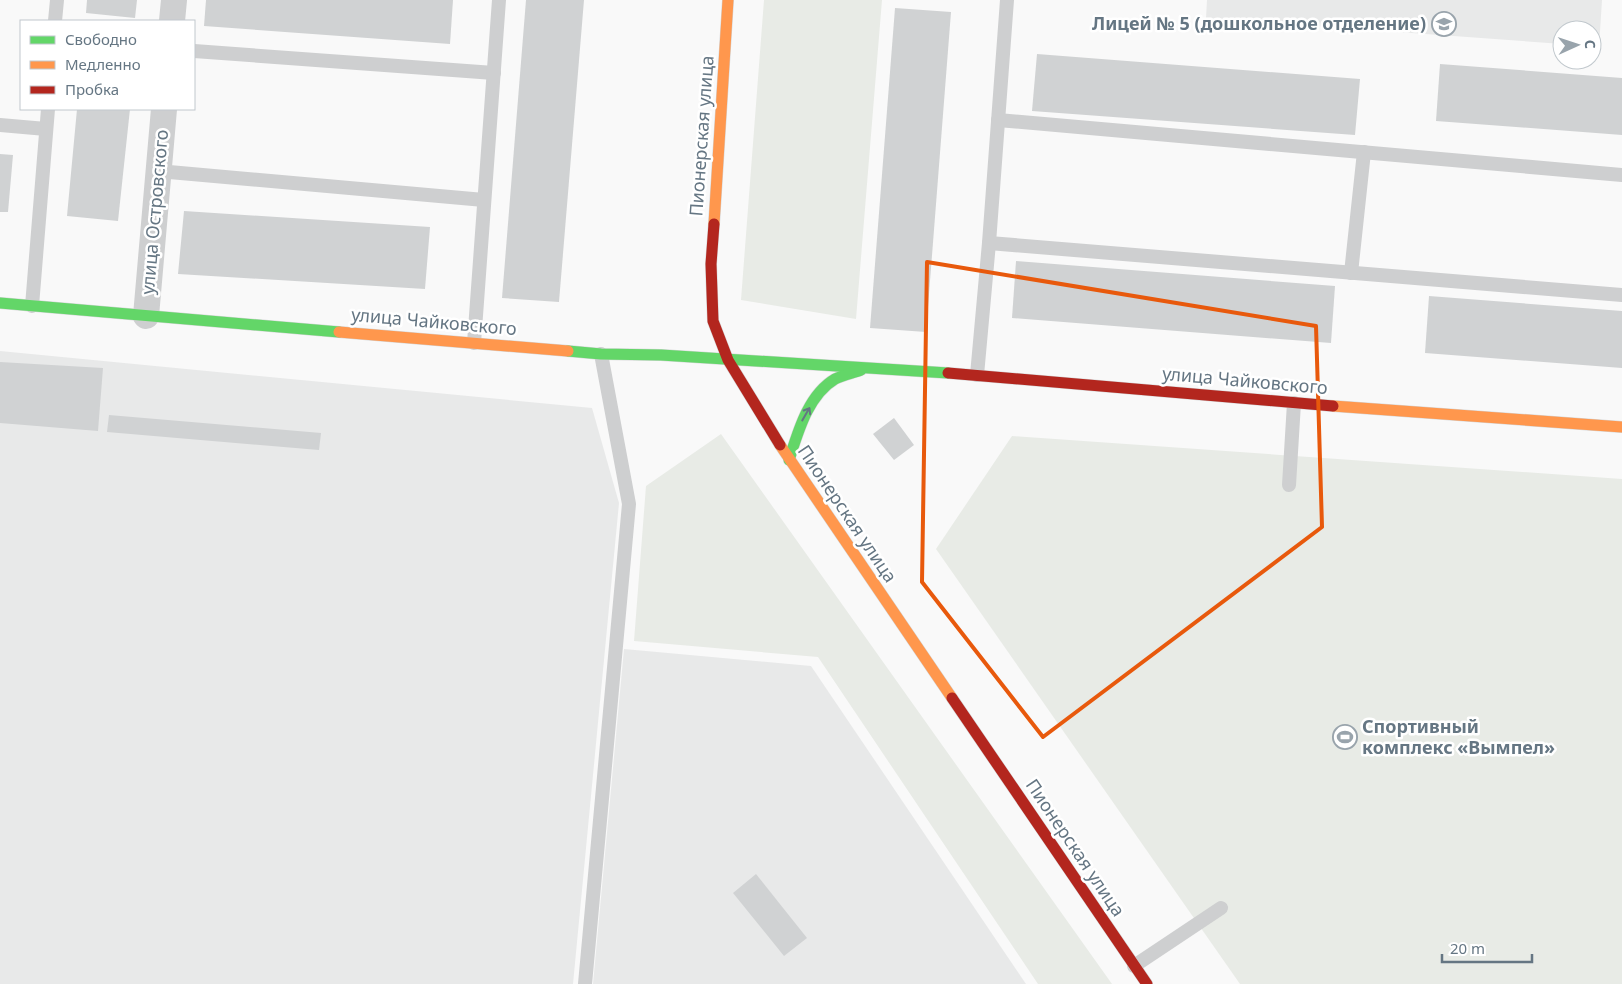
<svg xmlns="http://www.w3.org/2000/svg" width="1622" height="984" font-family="'Noto Sans',sans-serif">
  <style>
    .built { fill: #e8e9e9 }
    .green { fill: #e8ebe6 }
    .building { fill: #d0d2d3 }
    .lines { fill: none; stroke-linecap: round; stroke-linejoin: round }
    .fast-casing { stroke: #d5d6d7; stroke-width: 12 }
    .slow-casing { stroke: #d5d6d7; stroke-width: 12 }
    .jam-casing { stroke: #d5d6d7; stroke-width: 12 }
    .lane { stroke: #cecfd0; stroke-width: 14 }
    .street { stroke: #cecfd0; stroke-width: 26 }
    .fast { stroke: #63d668; stroke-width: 11 }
    .slow { stroke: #ff974d; stroke-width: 11 }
    .jam { stroke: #b3261e; stroke-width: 11 }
    .oneway { stroke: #657683 }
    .marked { fill: none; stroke: #e8590c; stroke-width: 4; stroke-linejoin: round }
    .labels { text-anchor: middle; stroke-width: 5; stroke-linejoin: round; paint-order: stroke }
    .poi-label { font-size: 18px; font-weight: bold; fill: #657683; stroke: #fff; text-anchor: end }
    .street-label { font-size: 18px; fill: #657683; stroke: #fff }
  </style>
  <rect width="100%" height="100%" fill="#f9f9f9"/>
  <g class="built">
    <polygon points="1207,0 1602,0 1599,47 1592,46 1592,30 1562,30 1562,44 1206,18"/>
    <polygon points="0,351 592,408 619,503 573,984 0,984"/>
    <polygon points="624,649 811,666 1026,984 593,984"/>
  </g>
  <g class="green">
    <polygon points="764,0 882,0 856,319 741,300"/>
    <polygon points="721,434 1112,984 1038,984 818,657 634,641 646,486"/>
    <polygon points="1012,436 1622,479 1622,984 1240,984 936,549"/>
  </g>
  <g class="building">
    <polygon points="87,0 137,0 135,18 86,13"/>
    <polygon points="206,0 453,0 450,44 204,26"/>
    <polygon points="526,0 584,0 559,302 502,298"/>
    <polygon points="895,8 951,12 926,332 870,328"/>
    <polygon points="1037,54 1360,79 1355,135 1032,111"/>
    <polygon points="1440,64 1622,78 1622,135 1436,121"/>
    <polygon points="77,109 130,109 118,221 67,216"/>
    <polygon points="0,154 13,155 8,212 0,212"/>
    <polygon points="184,211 430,227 425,289 178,274"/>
    <polygon points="1016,261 1335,286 1331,343 1012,318"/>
    <polygon points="1429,296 1622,311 1622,368 1425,353"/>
    <polygon points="0,362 103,368 98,431 0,423"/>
    <polygon points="109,415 321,433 319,450 107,432"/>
    <polygon points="894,418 914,445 894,460 873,434"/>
    <polygon points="756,874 807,938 784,956 733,893"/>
  </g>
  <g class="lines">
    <defs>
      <g id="fast">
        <polyline points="0,303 339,332"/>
        <polyline points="568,351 601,354 661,355 948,373"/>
        <path d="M789 460C798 432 808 395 835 379 843 375 853 373 861 370"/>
      </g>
      <g id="slow">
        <polyline points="714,224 728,0"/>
        <polyline points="339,332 568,351"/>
        <polyline points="1333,406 1622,427"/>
        <polyline points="780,445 952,698"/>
      </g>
      <g id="jam">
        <polyline points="714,224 711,264 713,321 728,360 780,445"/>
        <polyline points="948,373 1333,406"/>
        <polyline points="952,698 1147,984"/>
      </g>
    </defs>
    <use href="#fast" class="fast-casing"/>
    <use href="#slow" class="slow-casing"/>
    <use href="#jam" class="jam-casing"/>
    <g class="lane">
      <polyline points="55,21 57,0"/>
      <polyline points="194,51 494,73"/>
      <polyline points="998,120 1622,175"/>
      <polyline points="0,125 46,129"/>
      <polyline points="158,171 484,200"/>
      <polyline points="989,243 1622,295"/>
      <polyline points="1351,273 1364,152"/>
      <polyline points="32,306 48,109"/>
      <polyline points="474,343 499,0"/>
      <polyline points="977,375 989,243 1007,0"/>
      <polyline points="1289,485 1294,403"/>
      <polyline points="1134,966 1221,908"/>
      <polyline points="585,984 629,504 601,354"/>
    </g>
    <g class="street">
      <polyline points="172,21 174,0"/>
      <polyline points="146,316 164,109"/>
    </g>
    <use href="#fast" class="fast"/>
    <use href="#slow" class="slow"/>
    <use href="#jam" class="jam"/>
  </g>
  <defs><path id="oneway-shaft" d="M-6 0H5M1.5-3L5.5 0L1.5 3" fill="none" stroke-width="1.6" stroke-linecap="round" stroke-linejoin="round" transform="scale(1.25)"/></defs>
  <use class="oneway" href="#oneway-shaft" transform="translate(806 414) rotate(-60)"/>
  <path class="marked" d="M927 262 1316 326 1322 527 1043 737 922 582Z"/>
  <defs>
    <symbol id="school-ring" viewBox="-11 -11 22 22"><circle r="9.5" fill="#fff" stroke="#99a4ac" stroke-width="1.5"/><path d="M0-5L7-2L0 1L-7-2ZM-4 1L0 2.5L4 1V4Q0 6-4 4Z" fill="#99a4ac"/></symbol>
    <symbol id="stadium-ring" viewBox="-11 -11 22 22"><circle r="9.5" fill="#fff" stroke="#99a4ac" stroke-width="1.5"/><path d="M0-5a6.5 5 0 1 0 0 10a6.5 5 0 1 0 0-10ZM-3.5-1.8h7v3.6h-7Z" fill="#99a4ac"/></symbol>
  </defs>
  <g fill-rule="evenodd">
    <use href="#school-ring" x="1430" y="10" width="28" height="28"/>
    <use href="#stadium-ring" x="1331" y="723" width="28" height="28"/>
  </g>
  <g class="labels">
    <g class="poi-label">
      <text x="1426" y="30">Лицей № 5 (дошкольное отделение)</text>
      <text x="1362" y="733" text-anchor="start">Спортивный<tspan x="1362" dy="21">комплекс «Вымпел»</tspan></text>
    </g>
    <g class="street-label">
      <text transform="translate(702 136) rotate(-86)" y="6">Пионерская улица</text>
      <text transform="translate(155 212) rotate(-85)" y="6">улица Островского</text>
      <text transform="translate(434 322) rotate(5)" y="6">улица Чайковского</text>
      <text transform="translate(1245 381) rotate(5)" y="6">улица Чайковского</text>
      <text transform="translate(847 514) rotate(56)" y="6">Пионерская улица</text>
      <text transform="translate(1075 848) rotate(56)" y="6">Пионерская улица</text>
    </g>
  </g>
  <rect x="20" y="20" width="175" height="90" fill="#ffffff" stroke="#c1c8cd"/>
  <rect x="30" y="36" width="25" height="8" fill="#63d668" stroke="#c1c8cd"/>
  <text x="65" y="45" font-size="15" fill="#657683">Свободно</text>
  <rect x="30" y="61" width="25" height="8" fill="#ff974d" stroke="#c1c8cd"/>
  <text x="65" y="70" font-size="15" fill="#657683">Медленно</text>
  <rect x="30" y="86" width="25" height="8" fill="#b3261e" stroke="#c1c8cd"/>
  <text x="65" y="95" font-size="15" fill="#657683">Пробка</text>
  <g transform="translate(1577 45) rotate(87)"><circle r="24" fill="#ffffff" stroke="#c1c8cd"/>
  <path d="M0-4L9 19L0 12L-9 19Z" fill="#99a4ac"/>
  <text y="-8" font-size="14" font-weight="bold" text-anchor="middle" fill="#657683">С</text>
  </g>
  <path d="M1442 954v8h90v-8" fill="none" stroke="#657683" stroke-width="2.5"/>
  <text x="1450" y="954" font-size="15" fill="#657683" stroke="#ffffff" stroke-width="4" paint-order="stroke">20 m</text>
</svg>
